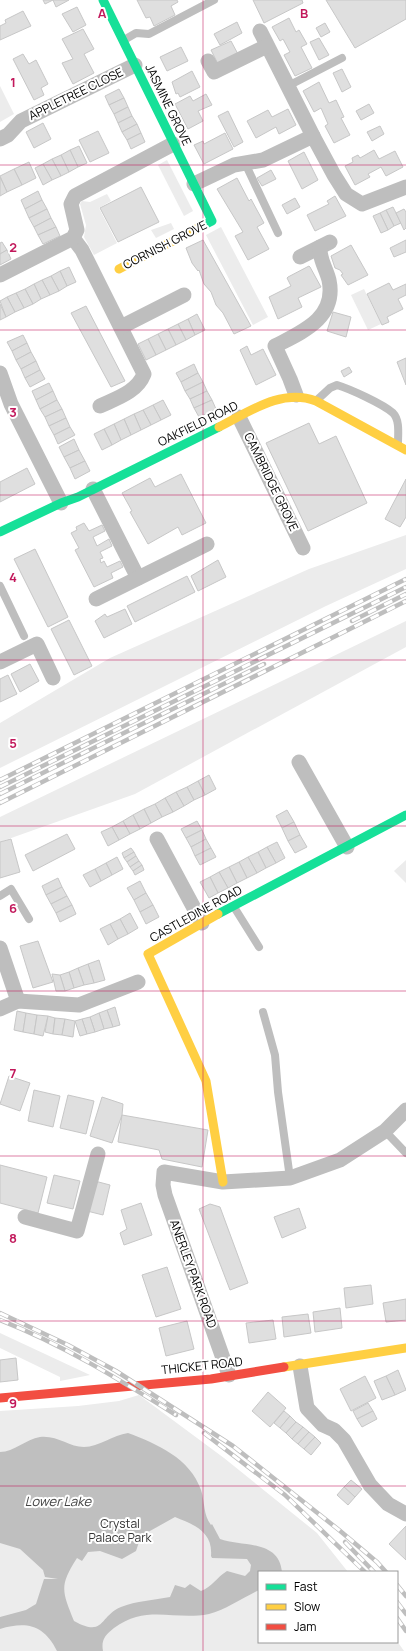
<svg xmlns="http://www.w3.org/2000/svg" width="406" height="1651" font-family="Manrope,sans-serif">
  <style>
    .green { fill: #ececec }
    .water { fill: #bfbfbf; fill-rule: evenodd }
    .building { fill: #dfdfdf; stroke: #c7c7c7 }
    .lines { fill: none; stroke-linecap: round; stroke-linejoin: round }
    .lane { stroke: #bebebe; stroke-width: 8 }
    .street { stroke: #bebebe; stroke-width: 15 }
    .fast { stroke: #16e098; stroke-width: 9 }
    .slow { stroke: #ffcf43; stroke-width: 9 }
    .jam { stroke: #f24e42; stroke-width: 9 }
    .rail-casing { stroke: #bebebe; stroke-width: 4.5 }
    .rail { stroke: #fff; stroke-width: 3; stroke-dasharray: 9; stroke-linecap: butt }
    .grid { fill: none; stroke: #c2185b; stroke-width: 1; stroke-opacity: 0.55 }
    .labels { text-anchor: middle; stroke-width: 4; stroke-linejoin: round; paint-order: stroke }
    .street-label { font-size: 12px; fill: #000; stroke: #fff }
    .park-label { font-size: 12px; fill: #333; stroke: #fff }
    .water-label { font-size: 13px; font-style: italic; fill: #444; stroke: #fff }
    .grid-label { font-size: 13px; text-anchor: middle; font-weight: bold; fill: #c2185b; stroke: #fff; stroke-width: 4; stroke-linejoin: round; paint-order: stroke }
  </style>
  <rect width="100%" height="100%" fill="#fff"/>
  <g class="green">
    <polygon points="0,86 14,114 0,122"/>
    <polygon points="167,160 193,211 184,216 158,165"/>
    <polygon points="107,194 111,201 99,208 117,243 94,255 84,237 86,225 80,204 82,201 90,202"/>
    <polygon points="171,223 174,229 156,238 151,230"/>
    <polygon points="221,227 268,317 253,325 206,235"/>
    <polygon points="364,289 381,324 368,330 351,295"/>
    <polygon points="406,535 406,569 326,606 0,768 0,723 110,658 309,569"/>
    <polygon points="406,621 406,647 135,794 0,842 0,817"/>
    <polygon points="406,860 406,883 394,871"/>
    <polygon points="0,1333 90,1375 60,1381 60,1377 0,1348"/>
    <polygon points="139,1395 224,1458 317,1533 348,1572 259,1572 259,1642 397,1641 404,1651 0,1651 0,1411 78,1406 119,1401"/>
  </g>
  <path class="water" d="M128 1433C157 1444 190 1458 201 1490 205 1502 203 1515 211 1525L212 1524 220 1539C241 1547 279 1539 282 1572H259V1590C244 1597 225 1610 209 1614 174 1621 147 1604 114 1628 105 1635 101 1640 103 1651H57C44 1625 27 1621 0 1629V1617L26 1610 36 1604 44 1579H58L45 1577 43 1570 20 1549 0 1543V1452C14 1452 26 1439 40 1437 57 1435 69 1447 84 1447 99 1447 113 1435 128 1433ZM175 1517C195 1525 213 1532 211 1556L212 1558 247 1559 251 1565 250 1571 245 1576 227 1571C217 1577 212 1587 201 1591L190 1584 185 1588 175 1585 170 1597C154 1600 136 1601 121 1607 99 1616 105 1638 74 1621 62 1591 59 1586 77 1558L82 1561 88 1552 100 1551 122 1559 136 1551 141 1536Z"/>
  <g class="building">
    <polygon points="43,0 69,0 56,7 53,0 45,4"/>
    <polygon points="137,0 177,0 178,2 171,6 175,15 154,26 150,17 146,18"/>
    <polygon points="253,0 302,0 303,3 264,23"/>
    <polygon points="326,0 406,0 406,19 355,48"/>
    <polygon points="77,7 86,25 73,32 62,14"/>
    <polygon points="23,11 31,26 0,40 0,26 6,23 5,20"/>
    <polygon points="289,18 296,32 299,30 307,44 301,47 312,68 295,76 284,55 290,52 283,39 280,41 272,27"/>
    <polygon points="237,22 242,33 220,45 214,34"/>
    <polygon points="325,23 330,32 321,37 316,28"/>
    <polygon points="83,29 94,49 84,54 94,73 73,84 62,63 73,59 62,39"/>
    <polygon points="319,38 329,55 319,60 310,42"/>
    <polygon points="231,41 239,56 219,66 211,50"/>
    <polygon points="181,47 188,61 167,71 160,57"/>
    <polygon points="23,54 29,64 36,60 48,84 41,88 44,95 34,100 13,59"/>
    <polygon points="342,69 351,87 342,92 333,73"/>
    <polygon points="192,71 200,87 180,97 178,93 176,94 172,82"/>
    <polygon points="319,82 329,103 336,100 344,117 341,118 350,135 334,143 325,126 328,124 321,108 314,112 303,91"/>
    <polygon points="119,89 124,98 109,105 105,96"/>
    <polygon points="206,94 212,105 198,111 203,121 188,129 175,104 190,96 193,101"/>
    <polygon points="124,98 128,107 114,114 109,105"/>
    <polygon points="369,104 374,113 361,120 356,111"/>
    <polygon points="128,107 132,116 118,123 114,114"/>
    <polygon points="288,109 296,125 279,134 276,127 256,138 247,121 268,110 272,117"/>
    <polygon points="228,111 243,142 234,147 218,116"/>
    <polygon points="132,116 137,124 122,132 118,123"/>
    <polygon points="43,123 51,139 34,148 26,132"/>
    <polygon points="137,124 141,133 127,140 122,132"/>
    <polygon points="380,126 384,134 372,141 367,132"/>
    <polygon points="98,131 109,153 90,162 79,140"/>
    <polygon points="141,133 145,142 131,149 127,140"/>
    <polygon points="225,133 233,149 204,164 194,145 203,141 204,144"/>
    <polygon points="79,146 87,163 78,167 70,150"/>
    <polygon points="70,150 78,167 69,172 61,155"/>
    <polygon points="374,150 379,159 395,151 403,167 386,176 381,167 368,174 370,177 355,185 345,166 353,162 352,158 358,155 360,158"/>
    <polygon points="304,152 318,180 302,189 288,161"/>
    <polygon points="61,155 69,172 61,176 52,159"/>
    <polygon points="52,159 61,176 52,180 43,164"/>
    <polygon points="29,162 36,178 22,185 14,169"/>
    <polygon points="43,164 52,180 43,185 35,168"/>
    <polygon points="14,169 22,185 7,192 0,176"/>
    <polygon points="271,170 276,179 262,186 257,178"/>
    <polygon points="0,177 7,192 0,196"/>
    <polygon points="237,178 249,201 251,199 264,223 257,227 269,249 248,260 235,236 243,232 217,189"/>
    <polygon points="141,187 159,222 118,242 100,208"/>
    <polygon points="38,191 42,200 25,209 21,200"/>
    <polygon points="335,196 346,216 315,231 307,215 329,204 327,201"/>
    <polygon points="295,198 300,207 287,214 282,205"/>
    <polygon points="42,200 47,209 29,218 25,209"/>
    <polygon points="393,207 401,223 394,226 386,210"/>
    <polygon points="47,209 51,218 34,227 29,218"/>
    <polygon points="404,209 406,212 406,228 404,230 396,213"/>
    <polygon points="386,210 394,226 388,230 380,213"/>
    <polygon points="380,213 388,230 381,233 373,216"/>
    <polygon points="51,218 56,227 38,235 34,227"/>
    <polygon points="56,227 60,236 43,244 38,235"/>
    <polygon points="203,240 251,326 234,334 223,313 216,305 211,292 204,284 199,270 198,271 192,263 186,248"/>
    <polygon points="406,240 406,252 394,257 390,248"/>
    <polygon points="2,242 7,250 0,254 0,243"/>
    <polygon points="351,245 368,275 348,285 341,275 343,274 340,270 335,268 331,256"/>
    <polygon points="7,250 11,259 0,265 0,254"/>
    <polygon points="309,266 310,267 321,287 298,298 302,307 278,319 269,297 291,286 287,278 288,277"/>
    <polygon points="69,267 76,282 67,286 60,271"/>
    <polygon points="60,271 67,286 59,291 51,276"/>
    <polygon points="51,276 59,291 50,295 42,280"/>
    <polygon points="42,280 50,295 41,299 34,284"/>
    <polygon points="389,283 393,290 406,284 406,295 398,299 403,309 387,317 389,322 382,325 367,294"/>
    <polygon points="34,284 41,299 33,304 25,289"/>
    <polygon points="25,289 33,304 24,308 16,293"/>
    <polygon points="16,293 24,308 15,312 7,297"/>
    <polygon points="7,297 15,312 6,317 0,301"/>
    <polygon points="0,304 6,317 0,320"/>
    <polygon points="86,306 125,381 111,387 71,313"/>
    <polygon points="333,312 351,317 346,337 327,331"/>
    <polygon points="197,314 205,330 195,335 188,319"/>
    <polygon points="188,319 195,335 186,340 178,324"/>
    <polygon points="178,324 186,340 176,345 168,329"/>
    <polygon points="168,329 176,345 166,350 158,334"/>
    <polygon points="158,334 166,350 156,355 148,339"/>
    <polygon points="23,335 27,343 12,351 7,342"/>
    <polygon points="148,339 156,355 146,360 138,344"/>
    <polygon points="27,343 31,352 16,360 12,351"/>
    <polygon points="247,346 251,355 263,349 276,375 256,385 240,350"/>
    <polygon points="31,352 36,361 21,369 16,360"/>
    <polygon points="406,358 406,385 397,362"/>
    <polygon points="36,361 40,370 25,378 21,369"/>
    <polygon points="194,364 198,373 181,382 176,373"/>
    <polygon points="349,367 352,372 344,377 341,371"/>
    <polygon points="40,370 45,379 30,387 25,378"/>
    <polygon points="198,373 203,382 185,391 181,382"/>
    <polygon points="203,382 207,391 190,399 185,391"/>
    <polygon points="49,383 53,391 36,400 32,391"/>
    <polygon points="53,391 57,400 40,409 36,400"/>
    <polygon points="207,391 212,400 194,408 190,399"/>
    <polygon points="57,400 62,409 45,417 40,409"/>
    <polygon points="163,400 171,415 161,420 153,405"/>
    <polygon points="212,400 216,409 199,417 194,408"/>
    <polygon points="153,405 161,420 151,425 143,410"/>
    <polygon points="62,409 66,418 49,426 45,417"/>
    <polygon points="143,410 151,425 141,430 134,414"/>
    <polygon points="134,414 141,430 131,435 124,419"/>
    <polygon points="66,418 70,427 54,435 49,426"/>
    <polygon points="124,419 131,435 121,440 114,424"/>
    <polygon points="309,423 319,444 336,436 367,503 308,531 266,443"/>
    <polygon points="114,424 121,440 112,445 104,429"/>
    <polygon points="70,427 75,435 58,444 54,435"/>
    <polygon points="104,429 112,445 102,450 94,434"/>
    <polygon points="74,439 79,450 64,457 59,447"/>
    <polygon points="79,450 85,461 70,468 64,457"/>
    <polygon points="85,461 90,471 75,479 70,468"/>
    <polygon points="27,468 35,484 0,502 0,482"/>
    <polygon points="181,474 206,523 182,535 178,527 148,544 130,512 132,511 122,493 150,478 155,487"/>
    <polygon points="406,479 406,517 400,527 385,519"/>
    <polygon points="84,523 89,531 102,525 105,531 93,537 97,546 109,539 112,546 100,552 103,558 100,559 101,563 104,561 107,567 120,561 123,567 111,573 113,578 94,587 75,550 79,548 71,533 77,530 76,527"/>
    <polygon points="35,549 68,617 48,627 14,559"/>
    <polygon points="218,560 226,577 198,591 191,576"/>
    <polygon points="187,576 195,592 135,622 127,606"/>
    <polygon points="125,609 132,624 104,638 95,621 105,614 107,617"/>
    <polygon points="69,620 92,666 74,675 51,629"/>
    <polygon points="30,664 39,681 20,692 11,674"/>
    <polygon points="8,675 17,694 0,702 0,679"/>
    <polygon points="209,775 216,789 205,795 198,781"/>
    <polygon points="198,781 205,795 194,800 187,787"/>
    <polygon points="187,787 194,800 184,806 176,792"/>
    <polygon points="176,792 184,806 173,812 165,798"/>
    <polygon points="165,798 173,812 162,817 155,804"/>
    <polygon points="155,804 162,817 151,823 144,809"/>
    <polygon points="144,809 151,823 140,829 133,815"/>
    <polygon points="287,810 294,822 282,828 276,816"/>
    <polygon points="133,815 140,829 130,834 123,821"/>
    <polygon points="123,821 130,834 119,840 112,827"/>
    <polygon points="197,821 202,830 186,838 181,829"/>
    <polygon points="294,822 300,835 288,841 282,828"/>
    <polygon points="112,827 119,840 108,846 101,832"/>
    <polygon points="202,830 206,839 191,847 186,838"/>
    <polygon points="67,834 75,849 33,871 25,855"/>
    <polygon points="300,835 307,847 295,853 288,841"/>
    <polygon points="11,839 20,872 0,878 0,842"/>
    <polygon points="206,839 211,848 195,856 191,847"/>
    <polygon points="277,842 285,858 276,863 267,847"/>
    <polygon points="267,847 276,863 266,868 258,852"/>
    <polygon points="131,848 134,852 124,858 122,853"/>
    <polygon points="211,848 216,857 200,865 195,856"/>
    <polygon points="134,852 136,856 127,862 124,858"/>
    <polygon points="258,852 266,868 257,873 248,857"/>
    <polygon points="136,856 139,861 130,867 127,862"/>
    <polygon points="117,857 123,869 112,875 106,863"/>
    <polygon points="248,857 257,873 247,878 239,862"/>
    <polygon points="139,861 142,865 133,871 130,867"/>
    <polygon points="239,862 247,878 237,883 229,867"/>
    <polygon points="106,863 112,875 101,881 95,869"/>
    <polygon points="142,865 144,870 135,875 133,871"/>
    <polygon points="229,867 237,883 228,888 219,872"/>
    <polygon points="95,869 101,881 90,887 83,875"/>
    <polygon points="219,872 228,888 218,893 210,877"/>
    <polygon points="210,877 218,893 209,898 200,882"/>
    <polygon points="58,878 62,887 46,895 42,886"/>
    <polygon points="140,881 146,893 134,900 127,888"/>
    <polygon points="62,887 67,896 51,904 46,895"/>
    <polygon points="146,893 153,905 140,912 134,900"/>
    <polygon points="67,896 72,905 56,913 51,904"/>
    <polygon points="72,905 76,914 60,922 56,913"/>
    <polygon points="153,905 159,917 146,924 140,912"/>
    <polygon points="130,913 138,928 128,934 120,919"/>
    <polygon points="120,919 128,934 118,939 110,924"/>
    <polygon points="110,924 118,939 108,945 100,929"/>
    <polygon points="38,941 53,982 33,988 20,946"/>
    <polygon points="99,960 105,980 94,983 88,964"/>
    <polygon points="88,964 94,983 84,985 78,968"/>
    <polygon points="78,968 84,985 74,988 69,972"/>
    <polygon points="69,972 74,988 65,991 60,975"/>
    <polygon points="52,974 60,975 65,991 56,991"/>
    <polygon points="115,1007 120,1025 113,1027 107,1010"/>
    <polygon points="107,1010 113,1027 104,1029 99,1013"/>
    <polygon points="17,1011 26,1013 23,1032 14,1030"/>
    <polygon points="26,1013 37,1015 34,1034 23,1032"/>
    <polygon points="99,1013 104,1029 95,1032 90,1017"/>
    <polygon points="37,1015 48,1016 43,1036 34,1034"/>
    <polygon points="48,1016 55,1018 53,1034 45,1032"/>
    <polygon points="90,1017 95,1032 87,1034 82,1019"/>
    <polygon points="55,1018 65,1019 62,1035 53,1034"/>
    <polygon points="65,1019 75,1021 73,1037 62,1035"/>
    <polygon points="82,1019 87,1034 80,1036 75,1021"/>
    <polygon points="9,1076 30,1083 20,1111 0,1104"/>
    <polygon points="34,1090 60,1096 53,1127 28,1121"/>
    <polygon points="68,1095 94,1101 86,1134 60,1128"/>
    <polygon points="102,1097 123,1104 122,1115 112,1143 90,1136"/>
    <polygon points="122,1115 208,1130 202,1167 162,1159 159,1150 118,1142"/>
    <polygon points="0,1165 47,1177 38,1213 0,1203"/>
    <polygon points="54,1175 80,1181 73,1209 47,1203"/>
    <polygon points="91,1180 110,1185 103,1215 83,1210"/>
    <polygon points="141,1203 152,1235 124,1245 120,1233 127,1229 121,1210"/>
    <polygon points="210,1204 220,1207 248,1283 230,1290 199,1209"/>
    <polygon points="299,1208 306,1228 282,1238 274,1217"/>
    <polygon points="167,1267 181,1309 156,1317 142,1275"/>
    <polygon points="371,1285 373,1304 346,1308 344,1288"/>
    <polygon points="406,1299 406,1320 386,1322 383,1303"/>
    <polygon points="340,1308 342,1328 315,1332 313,1312"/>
    <polygon points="308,1314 311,1333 284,1337 282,1317"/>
    <polygon points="273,1320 276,1339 249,1343 246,1323"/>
    <polygon points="187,1321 194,1349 166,1356 159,1328"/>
    <polygon points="16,1358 18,1380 0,1382 0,1360"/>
    <polygon points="398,1370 406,1390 395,1395 386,1376"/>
    <polygon points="365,1376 376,1398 351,1411 340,1389"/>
    <polygon points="386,1376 395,1395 382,1400 374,1381"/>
    <polygon points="268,1392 286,1408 270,1427 252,1411"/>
    <polygon points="368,1403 373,1411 357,1419 353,1411"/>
    <polygon points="284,1411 290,1416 280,1428 274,1423"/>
    <polygon points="373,1411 377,1419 362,1427 357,1419"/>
    <polygon points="290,1416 296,1422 286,1433 280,1428"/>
    <polygon points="296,1422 303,1427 292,1439 286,1433"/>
    <polygon points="303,1427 309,1432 298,1444 292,1439"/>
    <polygon points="309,1432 315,1437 304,1449 298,1444"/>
    <polygon points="315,1437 321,1443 311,1455 304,1449"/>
    <polygon points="351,1480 362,1489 355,1497 344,1487"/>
    <polygon points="344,1487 355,1497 348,1505 337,1495"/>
    <polygon points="406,1526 406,1560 389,1544"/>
  </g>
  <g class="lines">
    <g class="lane">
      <polyline points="124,40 136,33 149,34 214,0"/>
      <polyline points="288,86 342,58"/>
      <polyline points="245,163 278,233"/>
      <path d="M317 400 330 388 337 385C350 389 383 404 393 413 400 420 398 434 398 443"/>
      <polyline points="0,586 24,636"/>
      <polyline points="0,896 11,889 29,919"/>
      <polyline points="234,907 259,947"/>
      <polyline points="263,1012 275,1055 278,1092 290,1178"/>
      <polyline points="385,1131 406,1153"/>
    </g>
    <g class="street">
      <polyline points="260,31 313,136"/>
      <polyline points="208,61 214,72 267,46"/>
      <polyline points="0,139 8,135 21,121 135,65"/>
      <polyline points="194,184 234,165 263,160 313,136 334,175 346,194 362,204 406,187"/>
      <path d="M73 238 82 250 144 374C137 392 117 398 100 406"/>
      <polyline points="300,257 330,242"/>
      <polyline points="0,275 73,238 77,230 71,204 75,196 173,144"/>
      <polyline points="121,327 184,295"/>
      <polyline points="0,373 11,404 61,503"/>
      <path d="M296 395 290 379 275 346C302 332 337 318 329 280 326 268 319 259 320 247"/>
      <polyline points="239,417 303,548"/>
      <polyline points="93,489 138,578"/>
      <polyline points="96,599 207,544"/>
      <polyline points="0,662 37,644 53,678"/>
      <polyline points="299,762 347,847"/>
      <polyline points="157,839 202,923"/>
      <polyline points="0,948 18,1001"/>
      <polyline points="0,1009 18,1001 79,1005 138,982"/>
      <polyline points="25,1217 77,1231 98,1154"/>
      <polyline points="300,1366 307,1408 323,1425 334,1430 344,1440 370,1485 388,1504 406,1514"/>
      <polyline points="229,1375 165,1195 163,1185 164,1172 223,1182 290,1178 340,1160 385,1131 406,1110"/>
    </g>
    <g class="fast">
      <polyline points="103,0 212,221 200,227"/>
      <polyline points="0,532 61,503 78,497 219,427"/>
      <polyline points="218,914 406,815"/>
    </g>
    <g class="slow">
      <polyline points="119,269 200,227"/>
      <path d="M219 427C249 412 281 388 316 401L406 450"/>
      <polyline points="218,914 148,954 206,1081 223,1182"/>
      <polyline points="284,1367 406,1348"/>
    </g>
    <polyline class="jam" points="0,1398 211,1379 284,1367"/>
    <defs>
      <g id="rail">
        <polyline points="352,621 406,594"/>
        <polyline points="0,780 406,579"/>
        <polyline points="0,787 406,587"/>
        <polyline points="0,794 264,664"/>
        <polyline points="0,803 406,601"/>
        <polyline points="0,1313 68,1345 116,1371 233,1446 339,1530 377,1562 386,1572"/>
        <path d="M0 1320C62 1344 120 1380 176 1415"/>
        <polyline points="204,1433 285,1495 365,1572"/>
        <polyline points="345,1542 374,1572"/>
        <polyline points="397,1585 406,1596"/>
        <polyline points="397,1602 406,1614"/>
        <polyline points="397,1618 406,1631"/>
      </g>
    </defs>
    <use href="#rail" class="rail-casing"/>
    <use href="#rail" class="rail"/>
  </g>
  <path class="grid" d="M203 0V1651M0 165H406M0 330H406M0 495H406M0 660H406M0 826H406M0 991H406M0 1156H406M0 1321H406M0 1486H406"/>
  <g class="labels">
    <g class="street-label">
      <text transform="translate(76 94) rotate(-26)" y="4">APPLETREE CLOSE</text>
      <text transform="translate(168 105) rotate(64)" y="4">JASMINE GROVE</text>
      <text transform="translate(165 245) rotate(-27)" y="4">CORNISH GROVE</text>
      <text transform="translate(198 424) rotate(-26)" y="4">OAKFIELD ROAD</text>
      <text transform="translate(271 482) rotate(64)" y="4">CAMBRIDGE GROVE</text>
      <text transform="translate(196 914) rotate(-29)" y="4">CASTLEDINE ROAD</text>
      <text transform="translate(193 1274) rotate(70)" y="4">ANERLEY PARK ROAD</text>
      <text transform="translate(202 1366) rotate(-6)" y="4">THICKET ROAD</text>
    </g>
    <g class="park-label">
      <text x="120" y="1528">Crystal<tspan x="120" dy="14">Palace Park</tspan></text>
    </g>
    <g class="water-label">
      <text x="58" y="1506">Lower Lake</text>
    </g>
  </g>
  <g class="grid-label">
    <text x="102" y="18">A</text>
    <text x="304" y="18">B</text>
    <text x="13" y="87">1</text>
    <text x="13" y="252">2</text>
    <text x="13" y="417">3</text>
    <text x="13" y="582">4</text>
    <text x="13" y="748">5</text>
    <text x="13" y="913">6</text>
    <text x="13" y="1078">7</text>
    <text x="13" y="1243">8</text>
    <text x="13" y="1408">9</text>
  </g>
  <rect x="258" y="1571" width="140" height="72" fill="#ffffff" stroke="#999999"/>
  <rect x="266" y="1584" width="20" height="6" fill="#16e098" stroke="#999999"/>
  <text x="294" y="1591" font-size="12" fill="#000000">Fast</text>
  <rect x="266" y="1604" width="20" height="6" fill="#ffcf43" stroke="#999999"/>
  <text x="294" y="1611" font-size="12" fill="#000000">Slow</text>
  <rect x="266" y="1624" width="20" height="6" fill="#f24e42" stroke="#999999"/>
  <text x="294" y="1631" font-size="12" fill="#000000">Jam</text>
</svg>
